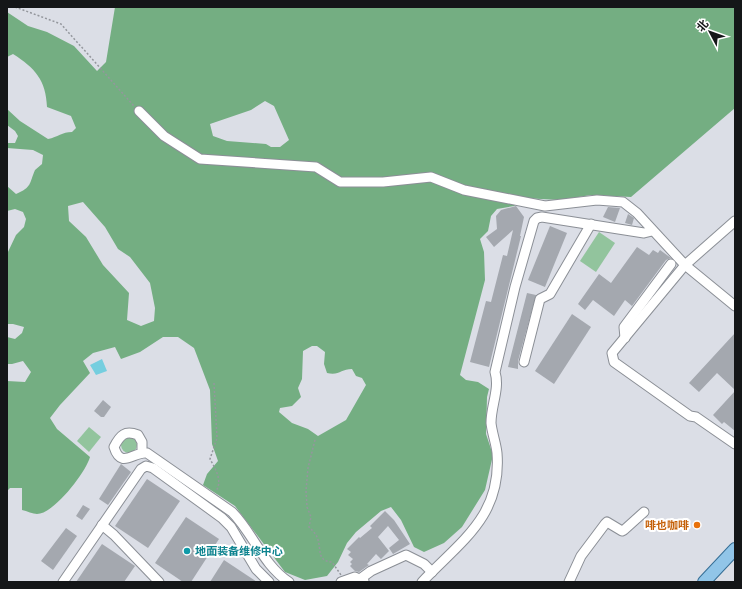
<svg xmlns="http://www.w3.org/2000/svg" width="742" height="589" font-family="'Playfair Display','Noto Sans SC',serif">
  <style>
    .green { fill: #92c49d }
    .forest { fill: #74ae82; fill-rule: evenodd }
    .water { fill: #75cedf }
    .building { fill: #a4a8af }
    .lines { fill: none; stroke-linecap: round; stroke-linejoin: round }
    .minor-casing { stroke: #8b8f96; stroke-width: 11 }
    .major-casing { stroke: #366e95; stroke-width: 14 }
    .path { stroke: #94979d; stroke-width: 1.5; stroke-dasharray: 2 2; stroke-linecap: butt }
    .minor { stroke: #fff; stroke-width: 9 }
    .major { stroke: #91c5e8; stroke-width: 12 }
    .food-dot { fill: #e8710a; stroke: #fff; stroke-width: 1.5 }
    .culture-dot { fill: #0f9aa8; stroke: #fff; stroke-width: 1.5 }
    .labels { text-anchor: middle; stroke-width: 4; stroke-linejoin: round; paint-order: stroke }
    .food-label { font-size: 11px; font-weight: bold; fill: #c56008; stroke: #fff; text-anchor: end }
    .culture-label { font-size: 11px; font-weight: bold; fill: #0d838f; stroke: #fff; text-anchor: start }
  </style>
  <rect width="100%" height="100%" fill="#dbdee6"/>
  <g class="green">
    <polygon points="599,232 615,243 596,272 580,261"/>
    <polygon points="89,427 101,437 89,452 77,441"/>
    <circle cx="129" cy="445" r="8"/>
  </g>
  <path class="forest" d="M115 7H735V108L631 197 591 195 560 200 523 198 514 206 497 209 491 216 488 231 480 239 484 252 485 280 460 375 466 380 478 382 489 389 487 397 486 434 493 455 485 490 462 527 444 543 424 552 414 547 401 520 391 507 381 511 356 532 347 543 338 562 327 576 305 580 285 572 235 506 203 485 207 474 218 461 212 444 210 390 194 348 178 337H163L140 352 121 359 115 347 93 353 83 361 90 373 60 405 50 418 57 429 90 457C86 472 54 514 37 514 33 514 27 511 22 510V488H10L7 491V381L25 382 31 372 23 361 12 364H7V337L15 339 22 333 24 327 13 324H7V254L16 235 24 227 26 219 23 212 15 209 7 211V186L16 194C32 187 29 184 35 170L42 164 43 155 33 150 7 148V143H15L18 136 15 131 7 125V109L20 121 48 139C58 137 62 132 72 132L76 128 71 116 47 107C46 80 35 68 13 54L7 57V12L28 26 47 32 74 46 97 71 106 62ZM265 101 274 106 289 140 280 147H271L266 144 227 141 213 136 210 124 251 110ZM83 202 105 227 118 249 130 257 150 283 155 308 154 321 141 326 127 320 129 293 103 265 86 237 69 221 68 206ZM312 346H317L325 352 324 364 327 373C339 376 341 369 352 369L356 376 362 378 366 385 346 420 318 436 308 429 292 423 279 412 280 408 292 406 301 397 298 388 302 379 303 351Z"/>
  <polygon class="water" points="102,359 107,371 96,375 90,365"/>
  <g class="building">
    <polygon points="516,206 524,217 520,236 521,236 489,367 470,362 486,301 491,302 503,255 507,256 513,230 494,247 486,237 497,229 496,216 501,210"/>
    <polygon points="608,207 620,208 615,222 603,217"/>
    <polygon points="628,214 634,218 632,225 625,223"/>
    <polygon points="550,226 567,233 545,287 528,280"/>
    <polygon points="637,247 649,255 653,250 658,253 660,250 671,258 666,260 632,306 625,300 614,316 593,300 585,310 578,304 599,274 611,283"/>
    <polygon points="527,293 536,295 518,361 518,369 508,367"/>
    <polygon points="572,314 591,327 554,384 535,371"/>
    <polygon points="735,333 735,390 717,373 699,392 689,383"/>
    <polygon points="735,391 735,431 724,422 722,424 713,415"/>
    <polygon points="103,400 111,407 104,417 101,417 94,411"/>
    <polygon points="121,464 131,472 108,505 99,499"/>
    <polygon points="147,479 180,501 148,548 115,526"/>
    <polygon points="83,505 90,509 82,520 76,516"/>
    <polygon points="385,511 394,520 410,544 393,554 389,548 399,540 388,526 378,537 389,551 381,559 376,554 367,564 369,565 359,572 355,571 350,566 352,564 350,562 353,559 348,555 351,552 347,549 359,537 360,538 372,528 370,526"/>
    <polygon points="186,517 219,539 191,582 183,582 155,563"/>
    <polygon points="66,528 77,536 53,570 41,561"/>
    <polygon points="102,544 135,566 124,582 76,582"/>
    <polygon points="224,560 257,582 210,582"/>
  </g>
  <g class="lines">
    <defs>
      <g id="minor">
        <polyline points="139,111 164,136 200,159 316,167 340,182 383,182 431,177 464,190 545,206 597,200 623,202 637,213 685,265 735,306"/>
        <polyline points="735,221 685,265 612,353 614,362 690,416 696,417 735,444"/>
        <polyline points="625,338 624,327 671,264"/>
        <polyline points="524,362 540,299 550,294 591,224"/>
        <path d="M142 452V442L138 435C125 430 120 435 114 447 121 470 134 451 147 453L232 512C253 533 263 565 289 582"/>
        <polyline points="102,525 114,535 159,582"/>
        <polyline points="360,579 371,571 406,555 424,564 432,572"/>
        <polyline points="63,582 141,469 146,466 153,468 222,518 231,527 256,569 269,582"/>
        <polyline points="341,582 355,577 364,581"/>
        <path d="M422 582C461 541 502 516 497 453 496 443 492 433 491 423 491 405 500 389 495 372L515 287 534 221 537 218 542 217 644 233 652 231"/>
        <polyline points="569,582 581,556 605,524 607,522 622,531 624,530 644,512"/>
      </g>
      <polyline id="major" points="704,582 735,549"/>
    </defs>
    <use href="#minor" class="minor-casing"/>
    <use href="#major" class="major-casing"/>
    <g class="path">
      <polyline points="15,7 61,24 134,106"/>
      <path d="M214 383 217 438 210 459C215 468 223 481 216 491"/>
      <path d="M315 440 308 468 306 491 307 507 311 517 309 527C312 530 316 534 317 537 322 549 316 561 332 562L341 575"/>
    </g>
    <use href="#minor" class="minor"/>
    <use href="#major" class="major"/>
  </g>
  <circle class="food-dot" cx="697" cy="525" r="4"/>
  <circle class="culture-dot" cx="187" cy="551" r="4"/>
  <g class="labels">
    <g class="food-label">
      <text x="689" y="529">啡也咖啡</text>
    </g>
    <g class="culture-label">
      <text x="195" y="555">地面装备维修中心</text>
    </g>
  </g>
  <rect width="742" height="589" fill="none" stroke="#141618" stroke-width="16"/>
  <g transform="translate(710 32) rotate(311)" stroke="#ffffff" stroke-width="3" paint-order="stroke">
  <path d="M0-3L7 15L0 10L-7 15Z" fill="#141618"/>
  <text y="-6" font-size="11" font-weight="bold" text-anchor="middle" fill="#141618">北</text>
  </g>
</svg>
